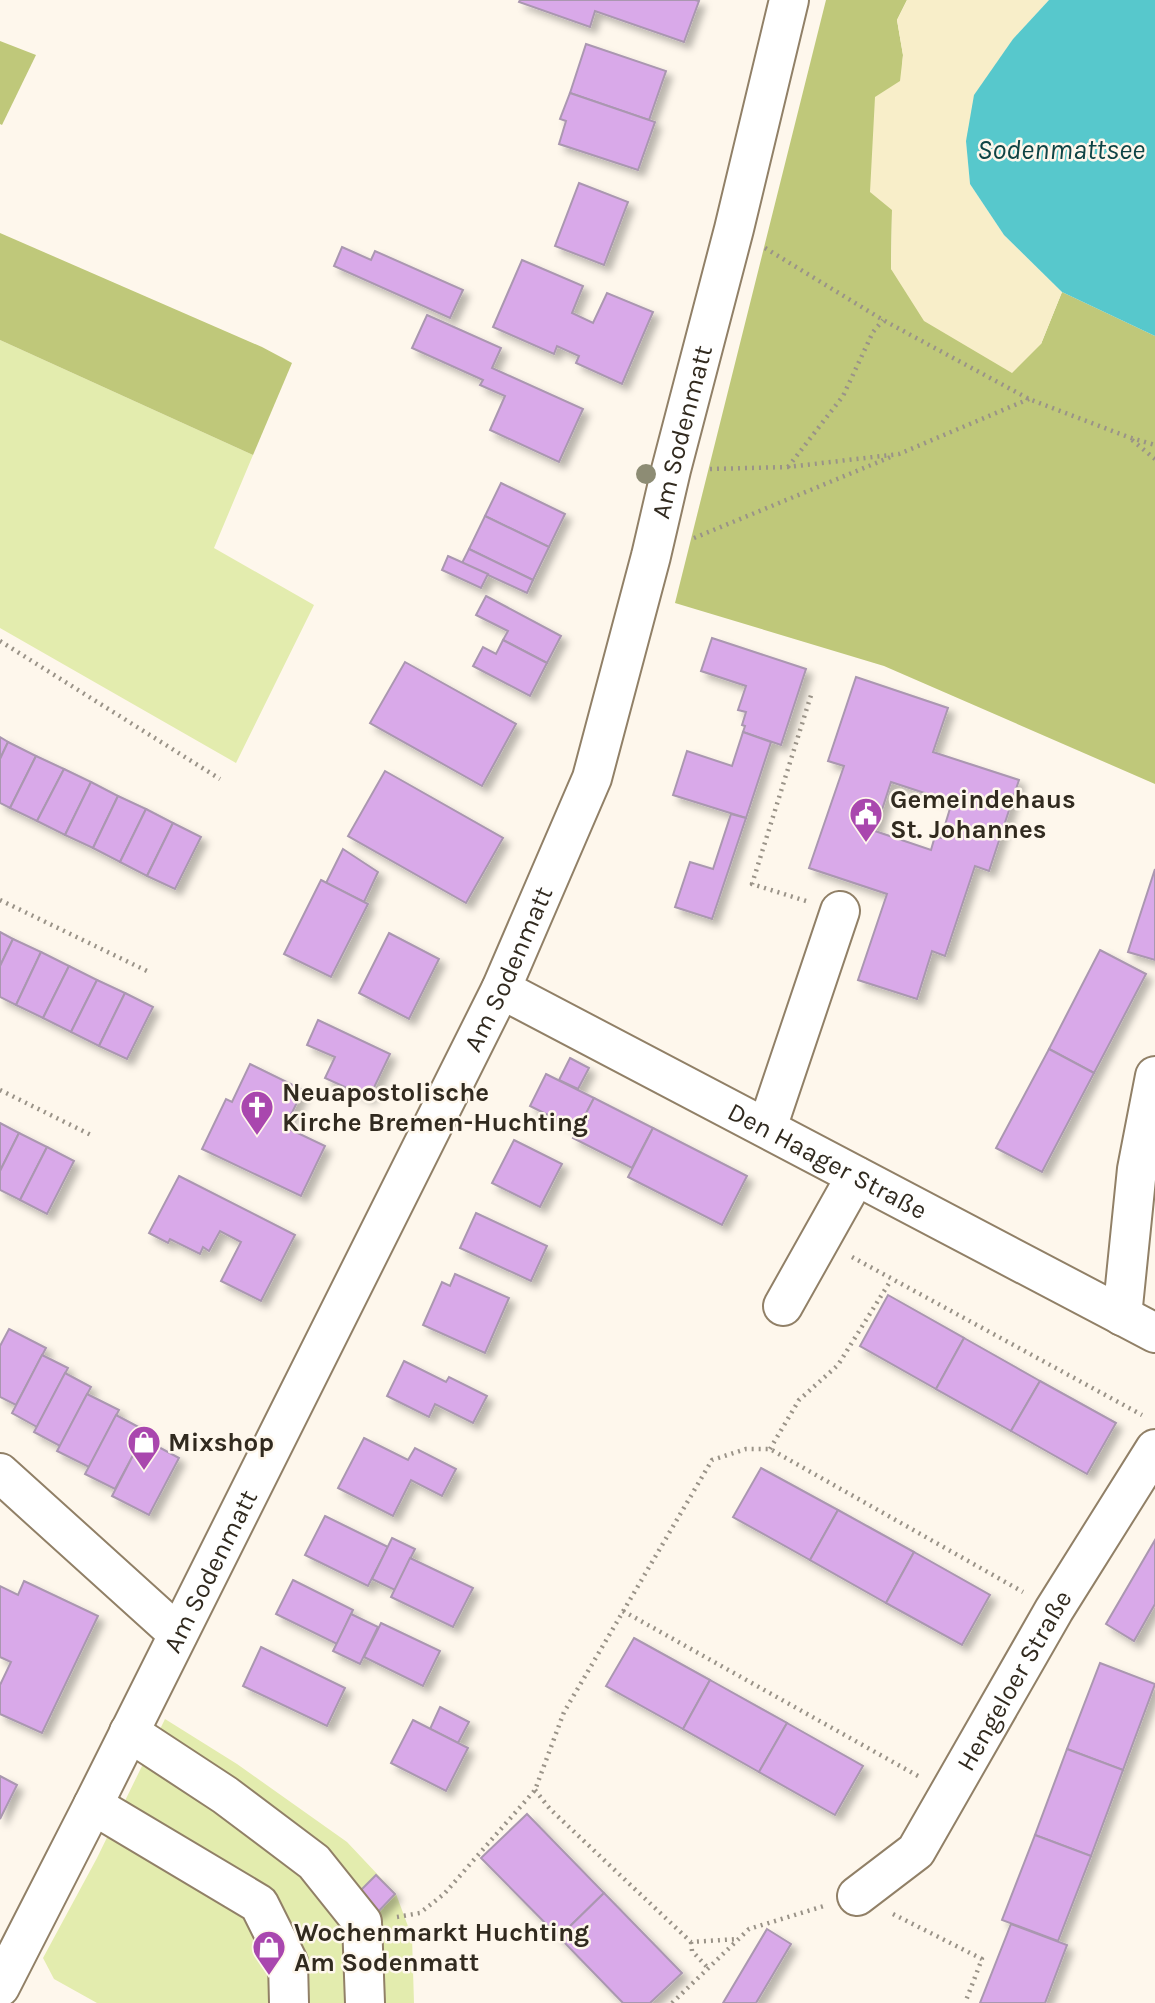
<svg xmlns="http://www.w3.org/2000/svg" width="1155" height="2003" font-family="Karla,sans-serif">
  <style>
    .green { fill: #e3ecae }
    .forest { fill: #bfc87a }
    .sand { fill: #f8eec9 }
    .water { fill: #57c8cc }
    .building { fill: #d9a9e9; stroke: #aa97b0; stroke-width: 2; fill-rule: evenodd; filter: url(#shadow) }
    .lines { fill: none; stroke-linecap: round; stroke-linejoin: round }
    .minor-casing { stroke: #918067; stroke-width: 42 }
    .path { stroke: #9a9388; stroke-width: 4.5; stroke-dasharray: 2 5; stroke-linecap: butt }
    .minor { stroke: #fff; stroke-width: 38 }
    .tree { fill: #8d8c74 }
    .labels { text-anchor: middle; stroke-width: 5; stroke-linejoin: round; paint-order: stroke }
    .street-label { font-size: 26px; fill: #312a1f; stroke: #fef7ec }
    .poi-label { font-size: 26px; font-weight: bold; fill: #312a1f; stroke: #fef7ec; text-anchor: start }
    .water-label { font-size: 28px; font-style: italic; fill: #0f4445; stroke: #fef7ec }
  </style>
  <defs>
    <filter id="shadow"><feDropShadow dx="6" dy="6" stdDeviation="3.5" flood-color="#0004"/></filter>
  </defs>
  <rect width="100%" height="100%" fill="#fef7ec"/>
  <g class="green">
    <polygon points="0,340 253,455 214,548 314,605 236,763 0,628"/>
    <polygon points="165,1719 237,1764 347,1842 396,1894 412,1937 414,2003 97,2003 54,1979 43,1958 97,1858"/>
  </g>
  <g class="forest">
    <polygon points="826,0 907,0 897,20 903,55 892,210 891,269 1041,344 1062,292 1155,336 1155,784 884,666 675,603"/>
    <polygon points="0,41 36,55 2,125 0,124"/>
    <polygon points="0,233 262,347 292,363 253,455 0,340"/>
  </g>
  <polygon class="sand" points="907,0 1049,0 1013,39 966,141 970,184 1004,235 1062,292 1041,344 1012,373 924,321 891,269 892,210 870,192 875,97 900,81 903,55 897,20"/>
  <polygon class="water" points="1049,0 1155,0 1155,336 1062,292 1004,235 970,184 966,141 974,95 1013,39"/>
  <g class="building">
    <polygon points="520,0 695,0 699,1 684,42 595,11 590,27 519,2"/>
    <polygon points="586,44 666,71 649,120 570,93"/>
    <polygon points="570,93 655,122 638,170 559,144 566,121 560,119"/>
    <polygon points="579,183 628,202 604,265 555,246"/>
    <polygon points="342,247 371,260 375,251 463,290 450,318 334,266"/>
    <polygon points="522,260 583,286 572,313 593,323 607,293 653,312 622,384 576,363 579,356 557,346 554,354 493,327"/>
    <polygon points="427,315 501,348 492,368 583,409 559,462 490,430 505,396 480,385 483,380 412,348"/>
    <polygon points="501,483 565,514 549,547 485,516"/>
    <polygon points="485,516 549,547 533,580 469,549"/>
    <polygon points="469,549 533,580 527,593 462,563"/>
    <polygon points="448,556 488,574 481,588 442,570"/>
    <polygon points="486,596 561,636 547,663 503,640 508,631 476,615"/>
    <polygon points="712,638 806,669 781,745 743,732 745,726 742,725 746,712 738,710 746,686 701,671"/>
    <polygon points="503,640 547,663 530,696 473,666 483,647 496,654"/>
    <polygon points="405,662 516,724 482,786 370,723"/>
    <path d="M856 677 948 708 933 752 1019 780 989 871 975 866 945 956 932 951 917 999 858 980 887 894 809 868 844 766 828 761ZM891 782 952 802 941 838 935 836 931 850 875 831Z"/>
    <polygon points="743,732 771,742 746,818 673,795 687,751 732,766"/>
    <polygon points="0,737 8,742 0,759"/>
    <polygon points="8,742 36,756 10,808 0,803 0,759"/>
    <polygon points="36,756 64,769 37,821 10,808"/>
    <polygon points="64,769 91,782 65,835 37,821"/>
    <polygon points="385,771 503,838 466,903 348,836"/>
    <polygon points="91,782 118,796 93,848 65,835"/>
    <polygon points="118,796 146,809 120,862 93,848"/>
    <polygon points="146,809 173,823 147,876 120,862"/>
    <polygon points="731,814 746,818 712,919 675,907 690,862 713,869"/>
    <polygon points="173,823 201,837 175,889 147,876"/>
    <polygon points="343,849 378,872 364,902 326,883"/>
    <polygon points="1155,869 1155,960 1128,952"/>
    <polygon points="321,880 368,904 331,977 284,954"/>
    <polygon points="0,932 13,939 0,966"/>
    <polygon points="389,933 439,959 409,1019 359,993"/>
    <polygon points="13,939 41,952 16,1005 0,997 0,966"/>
    <polygon points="1100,950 1146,974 1094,1073 1049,1049"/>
    <polygon points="41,952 69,966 43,1018 16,1005"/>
    <polygon points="69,966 97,980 71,1032 43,1018"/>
    <polygon points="97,980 125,993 99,1046 71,1032"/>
    <polygon points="125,993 153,1007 127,1059 99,1046"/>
    <polygon points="318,1020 390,1054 369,1098 325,1078 335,1057 307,1045"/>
    <polygon points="1049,1049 1094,1073 1042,1172 996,1148"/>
    <polygon points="570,1058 589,1068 578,1089 559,1080"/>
    <polygon points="250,1064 303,1090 285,1127 325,1146 301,1196 202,1149 226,1099 232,1102"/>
    <polygon points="546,1074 594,1098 578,1130 530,1106"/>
    <polygon points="594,1098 653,1128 632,1168 573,1138"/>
    <polygon points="0,1123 19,1133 0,1171"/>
    <polygon points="653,1128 747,1176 722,1225 628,1177"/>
    <polygon points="19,1133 47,1147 20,1200 0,1190 0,1171"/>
    <polygon points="514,1140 562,1164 540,1207 492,1183"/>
    <polygon points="47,1147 74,1161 47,1214 20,1200"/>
    <polygon points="179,1176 295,1235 261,1301 221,1281 241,1242 220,1231 209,1251 203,1247 200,1254 170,1239 168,1243 149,1233"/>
    <polygon points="476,1213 547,1246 531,1281 460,1248"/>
    <polygon points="455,1274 509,1298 485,1353 423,1325 442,1282 450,1286"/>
    <polygon points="888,1295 964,1338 936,1389 860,1346"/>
    <polygon points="9,1329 46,1348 16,1405 0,1397 0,1346"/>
    <polygon points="964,1338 1040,1381 1011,1431 936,1389"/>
    <polygon points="42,1355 68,1368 37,1427 12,1413"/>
    <polygon points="404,1361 446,1382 449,1377 487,1396 473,1423 435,1404 429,1417 387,1396"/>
    <polygon points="65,1373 91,1387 60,1446 34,1432"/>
    <polygon points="1040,1381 1116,1423 1087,1474 1011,1431"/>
    <polygon points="87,1394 119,1410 89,1467 57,1451"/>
    <polygon points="116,1415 146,1431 115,1489 85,1474"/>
    <polygon points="142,1438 179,1458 149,1515 112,1496"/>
    <polygon points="364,1438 408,1460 415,1448 456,1469 442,1496 411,1480 393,1516 338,1488"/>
    <polygon points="761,1468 838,1510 810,1560 733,1517"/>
    <polygon points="838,1510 914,1552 886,1603 810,1560"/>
    <polygon points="325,1516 388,1547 368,1586 305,1555"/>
    <polygon points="392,1538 415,1549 395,1590 372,1579"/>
    <polygon points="1155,1540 1155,1604 1134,1641 1106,1624"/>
    <polygon points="914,1552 990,1595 962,1645 886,1603"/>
    <polygon points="410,1558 473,1588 453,1627 391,1597"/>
    <polygon points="293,1580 353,1610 337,1644 276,1614"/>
    <polygon points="24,1581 98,1616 42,1733 0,1714 0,1685 11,1662 0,1657 0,1586 18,1595"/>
    <polygon points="351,1614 378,1627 360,1664 333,1651"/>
    <polygon points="381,1623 440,1651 423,1686 364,1657"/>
    <polygon points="634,1638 710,1680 683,1729 606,1686"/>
    <polygon points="261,1647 345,1688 327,1726 243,1686"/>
    <polygon points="1100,1663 1155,1684 1123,1770 1067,1749"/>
    <polygon points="710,1680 787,1723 759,1772 683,1729"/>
    <polygon points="440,1707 469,1722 458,1743 430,1729"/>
    <polygon points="413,1720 468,1748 446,1791 391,1763"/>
    <polygon points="787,1723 863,1766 835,1815 759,1772"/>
    <polygon points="1067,1749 1123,1770 1091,1856 1035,1835"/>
    <polygon points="0,1776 17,1785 0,1819"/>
    <polygon points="527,1814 604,1893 559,1937 481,1858"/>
    <polygon points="1035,1835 1091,1856 1058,1941 1002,1920"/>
    <polygon points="376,1875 395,1894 376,1914 356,1895"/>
    <polygon points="604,1893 682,1973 650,2003 623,2003 559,1937"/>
    <polygon points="1011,1924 1067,1945 1045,2003 980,2003"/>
    <polygon points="767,1929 791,1944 756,2003 723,2003"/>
  </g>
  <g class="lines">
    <defs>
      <g id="minor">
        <path id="s1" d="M501 989 1155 1333"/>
        <polyline points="767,1128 840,911"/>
        <polyline points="783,1306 856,1176"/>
        <polyline points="1122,1316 1137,1169 1155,1076"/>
        <polyline points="0,1473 178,1634"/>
        <polyline points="129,1732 225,1795 314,1862 362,1922 365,2003"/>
        <polyline points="93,1805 259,1904 288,1962 289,2003"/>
        <path id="s2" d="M857 1896 916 1851 1054 1610 1155 1449"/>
        <path id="s3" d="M0 1987 93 1805 501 989 592 778 651 556 671 470 734 229 789 0"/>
      </g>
    </defs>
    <use href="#minor" class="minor-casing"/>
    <g class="path">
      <polyline points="765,248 883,320 1029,399 1128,437 1155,445"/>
      <polyline points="1132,440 1155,459"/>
      <polyline points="788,467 843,396 873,332 883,320"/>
      <polyline points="710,469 788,467 899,454 1029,399"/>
      <polyline points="694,538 893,456"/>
      <polyline points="0,641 220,779"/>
      <polyline points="0,900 147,971"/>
      <polyline points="806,901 752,884 812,692"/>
      <polyline points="0,1090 91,1135"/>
      <polyline points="852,1257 1142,1415"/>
      <polyline points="770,1449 799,1400 838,1365 891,1280"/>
      <polyline points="623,1611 918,1776"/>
      <polyline points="535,1790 550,1809 691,1942 738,1939"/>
      <polyline points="893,1914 982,1959 965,2003"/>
      <polyline points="397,1917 420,1913 444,1894 535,1790 564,1712 712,1460 746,1449 770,1449 1023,1592"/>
      <polyline points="691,1942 692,1951 708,1968"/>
      <polyline points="672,2003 749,1929 824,1906"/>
    </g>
    <use href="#minor" class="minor"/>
  </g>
  <circle class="tree" cx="646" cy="474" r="10"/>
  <defs>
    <symbol id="civic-pin" viewBox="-11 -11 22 30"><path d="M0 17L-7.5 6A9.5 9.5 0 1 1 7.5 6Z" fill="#a947ae" stroke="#fef7ec"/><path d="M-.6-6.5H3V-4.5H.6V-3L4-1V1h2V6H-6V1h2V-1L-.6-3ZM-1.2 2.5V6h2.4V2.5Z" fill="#fff"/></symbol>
    <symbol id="church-pin" viewBox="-11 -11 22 30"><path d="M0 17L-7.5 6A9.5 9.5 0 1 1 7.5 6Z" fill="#a947ae" stroke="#fef7ec"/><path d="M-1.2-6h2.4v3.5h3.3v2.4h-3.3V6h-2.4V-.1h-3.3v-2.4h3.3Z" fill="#fff"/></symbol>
    <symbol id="shop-pin" viewBox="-11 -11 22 30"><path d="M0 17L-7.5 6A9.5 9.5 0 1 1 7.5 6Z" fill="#a947ae" stroke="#fef7ec"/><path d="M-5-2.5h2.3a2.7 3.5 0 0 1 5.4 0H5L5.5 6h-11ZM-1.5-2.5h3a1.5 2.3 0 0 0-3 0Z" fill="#fff"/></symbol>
  </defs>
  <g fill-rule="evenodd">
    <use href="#civic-pin" x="847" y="795" width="38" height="52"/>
    <use href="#church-pin" x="238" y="1088" width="38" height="52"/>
    <use href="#shop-pin" x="125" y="1423" width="38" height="52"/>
    <use href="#shop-pin" x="250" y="1928" width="38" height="52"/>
  </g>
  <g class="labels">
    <g class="street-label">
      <text dy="9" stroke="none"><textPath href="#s3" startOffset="1704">Am Sodenmatt</textPath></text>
      <text dy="9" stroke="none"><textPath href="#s3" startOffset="1138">Am Sodenmatt</textPath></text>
      <text dy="9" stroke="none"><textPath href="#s1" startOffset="369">Den Haager Straße</textPath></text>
      <text dy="9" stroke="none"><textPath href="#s3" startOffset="466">Am Sodenmatt</textPath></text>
      <text dy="9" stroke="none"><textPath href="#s2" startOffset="271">Hengeloer Straße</textPath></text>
    </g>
    <g class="poi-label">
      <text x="890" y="808">Gemeindehaus<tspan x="890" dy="30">St. Johannes</tspan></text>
      <text x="282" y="1101">Neuapostolische<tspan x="282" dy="30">Kirche Bremen-Huchting</tspan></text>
      <text x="168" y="1451">Mixshop</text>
      <text x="294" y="1941">Wochenmarkt Huchting<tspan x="294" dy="30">Am Sodenmatt</tspan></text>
    </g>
    <g class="water-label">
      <text x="1061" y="159">Sodenmattsee</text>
    </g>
  </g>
</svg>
